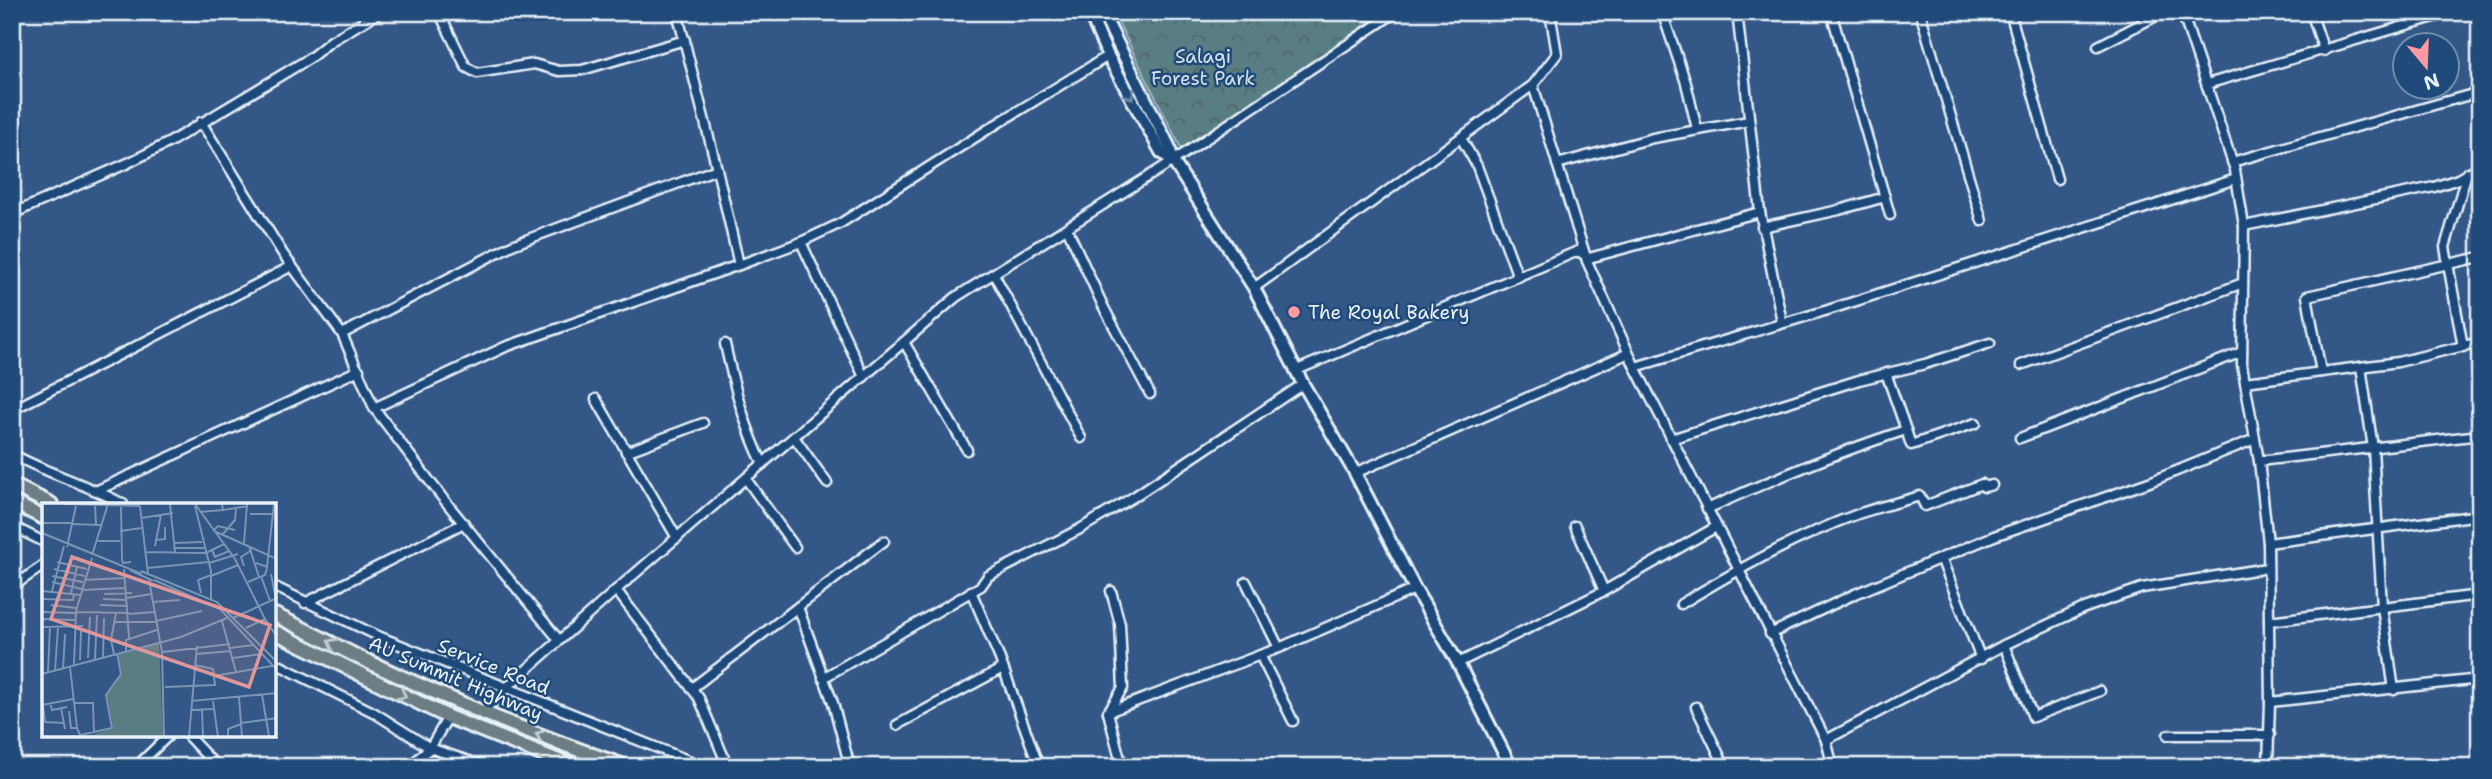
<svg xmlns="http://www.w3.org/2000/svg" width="2492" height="779" font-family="'Shantell Sans',sans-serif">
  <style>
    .forest { fill: url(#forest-crowns); stroke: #a0b7be; stroke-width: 2 }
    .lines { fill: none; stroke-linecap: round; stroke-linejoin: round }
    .street-casing { stroke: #e8f1f8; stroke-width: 13 }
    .secondary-casing { stroke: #e8f1f8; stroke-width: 16 }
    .primary-casing { stroke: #e8f1f8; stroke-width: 18 }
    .street { stroke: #1f4a7a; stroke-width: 8 }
    .secondary { stroke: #1f4a7a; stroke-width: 10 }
    .primary { stroke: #6d7d84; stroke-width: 12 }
    .oneway { stroke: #6f8dac }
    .oneway2 { stroke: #c3ced5 }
    .poi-dot { fill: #ff9aa2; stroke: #1f4a7a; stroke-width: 2.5 }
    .labels { text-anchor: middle; stroke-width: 5; stroke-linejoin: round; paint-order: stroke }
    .park-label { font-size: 19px; fill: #d3e0e6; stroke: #1f4a7a }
    .poi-label { font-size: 19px; fill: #e8f1f8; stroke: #1f4a7a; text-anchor: start }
    .street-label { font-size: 19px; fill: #e8f1f8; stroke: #1f4a7a }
    .inset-road { fill: none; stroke: #7b95b4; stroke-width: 2 }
    .view { fill: #e0979a; fill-opacity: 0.15; stroke: #e0979a; stroke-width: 3.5 }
    .inset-edge { fill: none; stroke: #e8f1f8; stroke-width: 3.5 }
  </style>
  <defs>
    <pattern id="forest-crowns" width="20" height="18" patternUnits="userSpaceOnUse" patternTransform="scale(1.75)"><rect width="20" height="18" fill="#597d83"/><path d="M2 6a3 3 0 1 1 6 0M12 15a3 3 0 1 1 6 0" fill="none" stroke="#506569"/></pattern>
  </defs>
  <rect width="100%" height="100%" fill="#335787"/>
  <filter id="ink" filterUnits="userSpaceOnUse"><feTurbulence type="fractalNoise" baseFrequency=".0143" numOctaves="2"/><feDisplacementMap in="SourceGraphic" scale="14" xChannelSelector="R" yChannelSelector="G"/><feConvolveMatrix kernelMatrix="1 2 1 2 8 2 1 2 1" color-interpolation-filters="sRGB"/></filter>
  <g filter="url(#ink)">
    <polygon class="forest" points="1113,12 1384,12 1182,150"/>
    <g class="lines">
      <defs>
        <g id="street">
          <polyline points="439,12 466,67 477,73 534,64 559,71 582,70 685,40"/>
          <polyline points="677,12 717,169 739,265"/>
          <polyline points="1662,12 1686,83 1697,129"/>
          <polyline points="1737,12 1760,212 1782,322"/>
          <polyline points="1831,12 1890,215"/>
          <polyline points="1920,12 1982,221"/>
          <polyline points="2010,12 2057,179"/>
          <polyline points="2182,12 2235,170 2244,226 2242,365 2259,461 2268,543 2270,702 2268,767"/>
          <polyline points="2311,12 2324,51"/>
          <polyline points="2098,46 2164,12"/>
          <polyline points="2207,84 2451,12"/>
          <polyline points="1533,85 1587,261 1635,367 1826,740 1833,767"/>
          <polyline points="2475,94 2480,116"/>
          <polyline points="201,122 283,254 342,334 374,408 441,496 559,640"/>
          <polyline points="1461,138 1477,166 1518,277"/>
          <polyline points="2232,162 2480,92"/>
          <polyline points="1557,164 1653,138 1749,121"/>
          <polyline points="12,214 128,163 170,142 310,58 331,41 380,12"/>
          <polyline points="2244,226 2434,187 2458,179 2480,166"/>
          <polyline points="1762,227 1839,210 1885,197"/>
          <polyline points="1067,228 1104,308 1150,394"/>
          <polyline points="801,242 864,377"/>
          <polyline points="994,274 1081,438"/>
          <polyline points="1254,288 1533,85 1557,54 1550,12"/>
          <polyline points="342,334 512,245 717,169"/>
          <polyline points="904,342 967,450"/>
          <path d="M725 344C734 386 744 425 763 464"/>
          <polyline points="2463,347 2445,247 2467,173"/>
          <polyline points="2021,365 2243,283"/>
          <polyline points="1635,367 1828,310 2236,179"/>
          <polyline points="2361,367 2373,448 2382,607 2394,690"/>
          <polyline points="1297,370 1578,251 1589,258 1760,212"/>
          <polyline points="2321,372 2307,296 2480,257"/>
          <polyline points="1886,373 1906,430"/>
          <polyline points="2245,382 2398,362 2480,342"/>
          <polyline points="596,399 677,538"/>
          <polyline points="374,408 505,347 739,265 801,242 841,223 990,128 1108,56"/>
          <polyline points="12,410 292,266"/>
          <polyline points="794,437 827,483"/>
          <polyline points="2020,438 2242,352"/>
          <polyline points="1671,439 1859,380 1925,364 1990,343"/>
          <polyline points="626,452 703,423"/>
          <path d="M12 454C48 474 87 484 123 504"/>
          <polyline points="2259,461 2480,435"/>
          <polyline points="1355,473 1629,353"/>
          <polyline points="746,479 795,547"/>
          <polyline points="98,490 359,370"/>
          <path d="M1707 509C1773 479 1838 452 1906 430L1911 445 1976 423"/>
          <polyline points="12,526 44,542"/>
          <polyline points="1575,526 1604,591"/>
          <polyline points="2268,543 2480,515"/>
          <polyline points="1941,558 1981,659"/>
          <polyline points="1246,582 1279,648"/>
          <polyline points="12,587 44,565"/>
          <polyline points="275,587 378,636 705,767"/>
          <polyline points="616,590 699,698 728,767"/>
          <polyline points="971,591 1000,659 1039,767"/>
          <polyline points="1111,591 1120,624 1123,688 1108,712 1122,767"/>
          <polyline points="305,603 464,523"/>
          <path d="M1681 604C1737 570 1797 536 1858 514 1878 507 1900 502 1920 496L1925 506 1982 484 1984 487 1992 485"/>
          <polyline points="798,607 833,703 850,767"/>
          <polyline points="2269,621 2480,595"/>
          <polyline points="1770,634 1855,594 1994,536 2152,481 2255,439"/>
          <polyline points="2004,645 2033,717 2100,691"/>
          <polyline points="1260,655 1293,721"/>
          <polyline points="275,663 373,712 430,748 486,767"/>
          <polyline points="1458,663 1604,591 1716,527"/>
          <polyline points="823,678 981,586 988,576 1080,529 1135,496 1303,384"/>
          <polyline points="2475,680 2480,700"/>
          <polyline points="692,688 884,541"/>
          <polyline points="2270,702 2480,679"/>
          <polyline points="1696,707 1725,767"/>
          <polyline points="483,712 506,688 616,590 956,297 1173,161 1396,12"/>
          <polyline points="1108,712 1279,648 1415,589"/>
          <polyline points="897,725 1003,668"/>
          <polyline points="187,735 217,767"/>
          <polyline points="2168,735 2270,735"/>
          <polyline points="1826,740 2004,645 2082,609 2142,588 2267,568"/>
          <polyline points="136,767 169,735"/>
          <polyline points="409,767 430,748 448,717"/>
        </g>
        <g id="secondary">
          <polyline points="1089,12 1108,56 1161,152 1173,161"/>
          <polyline points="1102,12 1169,146 1173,161 1254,288 1303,384 1355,473 1415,589 1458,663 1511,767"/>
        </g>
        <g id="primary">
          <polyline points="12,485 51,504"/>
          <polyline points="12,502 44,518"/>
          <path d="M275 615C304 629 332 644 360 658 447 699 536 736 627 767"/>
          <polyline points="275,632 448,717 574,767"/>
        </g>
      </defs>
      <use href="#street" class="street-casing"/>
      <use href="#secondary" class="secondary-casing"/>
      <use href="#primary" class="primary-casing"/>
      <use href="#street" class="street"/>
      <use href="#secondary" class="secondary"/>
      <use href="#primary" class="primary"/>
    </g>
    <defs><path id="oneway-chevron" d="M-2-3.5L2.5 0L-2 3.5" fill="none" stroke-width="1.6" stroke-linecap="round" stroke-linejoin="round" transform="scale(1.75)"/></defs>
    <use class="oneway" href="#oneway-chevron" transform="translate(1130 95) rotate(61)"/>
    <g class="oneway2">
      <use href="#oneway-chevron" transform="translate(332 643) rotate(-153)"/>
      <use href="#oneway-chevron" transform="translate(402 695) rotate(26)"/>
      <use href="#oneway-chevron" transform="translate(540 735) rotate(-159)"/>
    </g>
  </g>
  <circle class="poi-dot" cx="1294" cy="312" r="7"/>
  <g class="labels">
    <g class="park-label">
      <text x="1203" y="63">Salagi<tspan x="1203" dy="22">Forest Park</tspan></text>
    </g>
    <g class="poi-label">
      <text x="1308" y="319">The Royal Bakery</text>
    </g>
    <g class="street-label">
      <text transform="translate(494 666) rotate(22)" y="7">Service Road</text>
      <text transform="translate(456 678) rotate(23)" y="7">AU Summit Highway</text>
    </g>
  </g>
  <g transform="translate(42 503)">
    <rect width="234" height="234" fill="#335787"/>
    <path d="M117 140 121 234H1L50 232 71 225 65 192 80 170 76 151Z" fill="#597d83"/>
    <path class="inset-road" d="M21 1 98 3M53 1 54 22M128 1 133 49M153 1 193 56 223 116 204 125M98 3 106 71M153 3 169 68V96M79 4 80 56 81 60 89 59M181 7 206 3M158 9 181 7 180 1M208 11H231M99 15 131 10M0 20H29M29 21 59 22M78 28 100 25M171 28 176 23 193 27M172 28 235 56M0 30 100 71M181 31 193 17 194 5M113 37 123 36V24M55 38H78M132 40 160 39M202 40 205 1M113 43 119 12M207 43 217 74M25 44 34 3M132 45H162M170 47 173 54 187 48M103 49 164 50 182 41M50 52 66 1M15 59 45 66M167 60 196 51M214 60 225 64 232 1M202 63 199 54 210 47M105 65 167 59M12 66 43 73M82 66 87 135M88 67 111 78M99 68 175 99 235 159M229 71 234 96M10 73 41 79M169 73 196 62M219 73 228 98M42 77 82 75M107 77 120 149 122 234M112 77 178 106 235 167M10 79 40 86M206 79 223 72 225 65M40 87 83 85M0 88 39 92M10 88 22 43M29 90 35 64M159 90 156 77 169 72M62 91 90 90M85 95 109 91M0 96 31 97 32 91M61 96 85 97M110 99 138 97M9 102 34 105M58 102 86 103M0 109 34 110M34 109 87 110M87 111 112 109M191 115 235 95M0 116V153M0 116 33 117M223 116 235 134M114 118 160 108M180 118 194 169M73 119H114M1 124 41 123M188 145 212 142M84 148V137L115 127M121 149 188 141M72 151 69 137 74 110M154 151 189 148M61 154 62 115M46 155 48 114M191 155 220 151M53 156 55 112M38 157 39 127M32 162 34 108 50 55M28 164 35 225M21 166 23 131M13 168 16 124M6 170 8 123M0 171 139 134 185 115M172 173 230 163M123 184 173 182 171 166 153 162M220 192 227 233M197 194 200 234M149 198 235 190M171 198 176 234M8 199 10 207 25 204M32 200H51L52 230M0 202 31 196M1 202 3 219 22 220M19 205 23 226M160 206 161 234M148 207 171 206M27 208 29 225H35L38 232 70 225 64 192 79 171 75 150M199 220 235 215M147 234 155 143M186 234V226L199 221"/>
    <path class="view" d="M30 54 228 122 207 184 9 116Z"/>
    <rect width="234" height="234" class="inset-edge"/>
  </g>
  <rect width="2492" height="779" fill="none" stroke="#1f4a7a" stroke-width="42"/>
  <rect x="21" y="21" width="2450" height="737" fill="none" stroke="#e8f1f8" stroke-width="2.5" filter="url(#ink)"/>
  <g transform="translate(2426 66) rotate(161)"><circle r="33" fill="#1f4a7a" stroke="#6f8dac" stroke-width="2"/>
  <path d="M0-5L12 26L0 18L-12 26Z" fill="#ff9aa2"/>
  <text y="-10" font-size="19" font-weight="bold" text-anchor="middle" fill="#e8f1f8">N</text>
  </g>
</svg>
